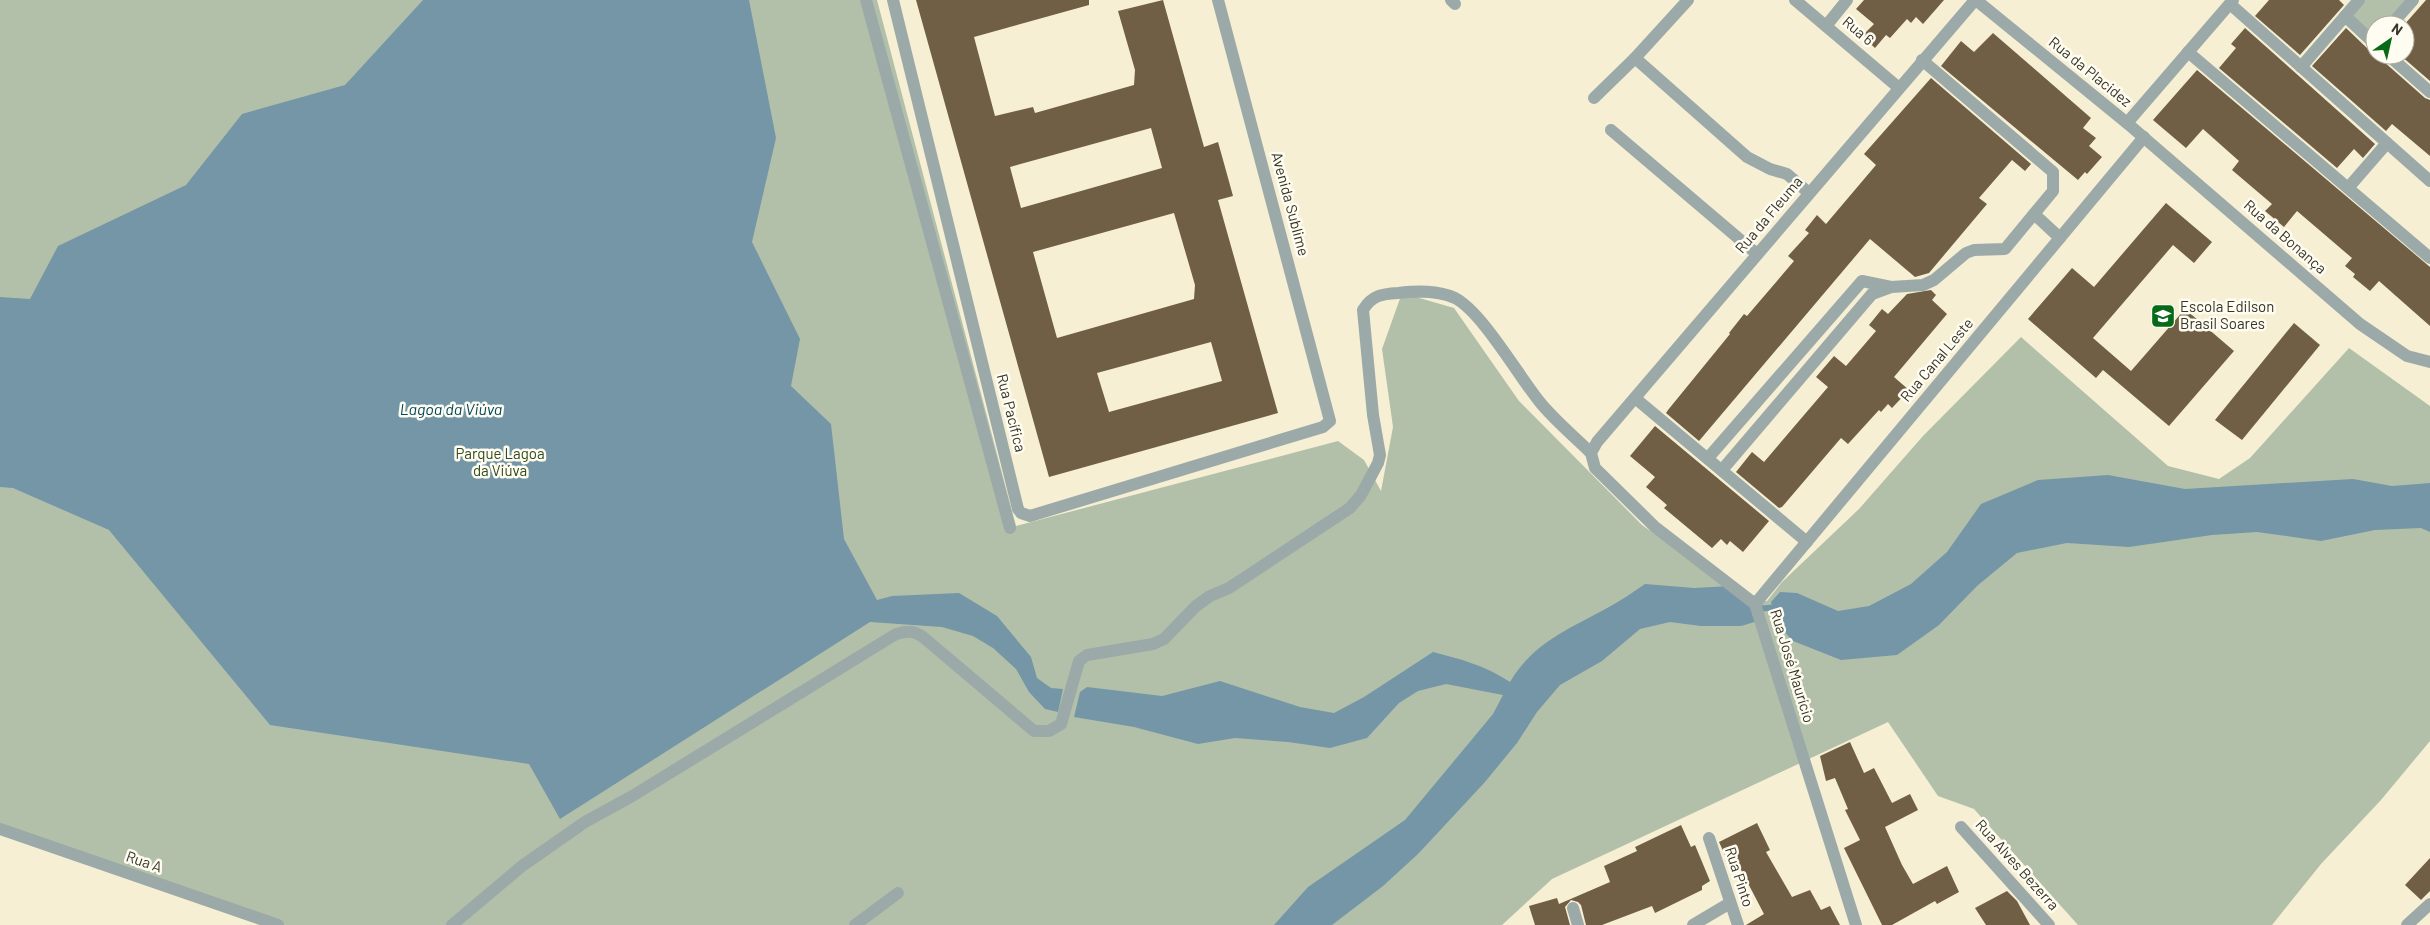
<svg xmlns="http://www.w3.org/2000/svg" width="2430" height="925" font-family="Barlow,sans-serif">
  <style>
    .green { fill: #b2c0a9 }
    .water { fill: #7496a7 }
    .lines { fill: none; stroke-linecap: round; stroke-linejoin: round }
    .stream { stroke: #7496a7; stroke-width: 6 }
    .building { fill: #705f44; fill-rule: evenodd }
    .minor { stroke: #9baaa8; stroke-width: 12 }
    .labels { text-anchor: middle; stroke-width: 5; stroke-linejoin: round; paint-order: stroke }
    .street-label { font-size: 15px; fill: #363328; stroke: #fffcf1 }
    .poi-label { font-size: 15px; fill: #363328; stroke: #fffcf1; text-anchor: start }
    .park-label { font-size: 15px; fill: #30491d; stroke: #fffcf1 }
    .water-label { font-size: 16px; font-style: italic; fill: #004861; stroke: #fffcf1 }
  </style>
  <rect width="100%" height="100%" fill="#f6efd4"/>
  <g class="green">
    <polygon points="0,0 877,0 1016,526 1338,441 1364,460 1381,491 1393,427 1382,349 1402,293 1454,308 1519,401 1642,525 1706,570 1757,602 1767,601 1782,582 1859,509 1923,436 2021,337 2168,466 2219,479 2250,458 2349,348 2430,406 2430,741 2381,800 2321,864 2272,925 2078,925 1974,809 1938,796 1888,722 1552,879 1502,925 278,925 0,829"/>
    <polygon points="2363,0 2417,0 2394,25 2375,25 2375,44 2346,21"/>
  </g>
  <g class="water">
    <polygon points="423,0 749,0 776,138 752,242 800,339 791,386 831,424 844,539 877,600 892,596 959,593 997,616 1031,657 1037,678 1051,688 1063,689 1058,712 1045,709 1029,692 1016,669 993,648 973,636 942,627 870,622 560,819 529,764 270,725 109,530 13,488 0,487 0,297 30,299 58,246 186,185 242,114 345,85"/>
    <polygon points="2108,475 2185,489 2353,479 2392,486 2430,483 2430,532 2421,528 2375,530 2321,541 2257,532 2212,535 2129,547 2067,543 2017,553 1977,586 1939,625 1897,655 1841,660 1793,641 1778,625 1771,602 1780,592 1797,593 1838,611 1869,606 1911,584 1947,552 1981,504 2038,480"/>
    <path d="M1645 584 1694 588 1731 586 1753 604 1758 621 1741 626H1701L1670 622 1640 629 1602 661 1560 685 1537 712 1517 743 1485 782 1418 854 1383 886 1332 925H1274L1308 887 1405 820 1493 714 1503 695 1446 684 1418 691 1399 703 1367 738 1330 748 1288 742 1235 738 1198 744 1134 727 1074 717 1080 692 1087 687 1162 696 1220 681 1300 707 1334 713 1364 697 1433 652C1461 659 1486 666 1510 682 1532 643 1573 627 1609 607 1622 600 1633 592 1645 584Z"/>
  </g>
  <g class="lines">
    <polyline class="stream" points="1755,609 1780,607"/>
  </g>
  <g class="building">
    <path d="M916 0H1089V5L974 37 995 116 1033 107 1035 113 1134 85 1135 70 1118 11 1163 0 1204 147 1218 142 1225 167 1233 196 1218 200 1278 413 1049 477ZM1151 128 1162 168 1021 208 1010 167ZM1174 213 1195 285 1194 299 1057 338 1033 252ZM1211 342 1222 381 1109 412 1097 373Z"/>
    <polygon points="1864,0 1944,0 1923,24 1916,17 1911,23 1907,19 1890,38 1886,35 1875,48 1862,36 1874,24 1856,9"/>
    <polygon points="2269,0 2339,0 2344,5 2300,55 2255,16"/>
    <polygon points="2426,0 2430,0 2430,81 2400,55 2405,55 2404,25"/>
    <polygon points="2245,28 2375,144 2363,158 2354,149 2337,168 2219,68 2236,48 2231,44"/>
    <polygon points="2346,28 2369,50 2375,52 2375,55 2380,55 2383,61 2425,98 2430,100 2430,156 2392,124 2386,131 2312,66"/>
    <polygon points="1993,33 2091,118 2083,128 2096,138 2089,146 2102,157 2087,174 2085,172 2078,180 1941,66 1961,41 1974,52"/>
    <polygon points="2197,70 2430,267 2430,326 2379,281 2370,291 2353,277 2355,274 2345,266 2352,258 2297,211 2284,227 2265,211 2272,204 2232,170 2239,161 2203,129 2186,148 2153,120"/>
    <polygon points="1931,78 2031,164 2025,171 2012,160 1979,198 1987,204 1929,273 1915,277 1870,239 1699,441 1666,413 1668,410 1730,334 1729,333 1744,314 1747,316 1794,261 1788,256 1809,233 1805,230 1817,215 1826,224 1876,165 1864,154"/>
    <polygon points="2166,203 2212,242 2194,263 2173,245 2093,338 2131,371 2185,309 2234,351 2169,426 2103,370 2096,378 2028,319 2072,268 2094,287"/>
    <polygon points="1931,290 1936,295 1932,300 1947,314 1894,377 1909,390 1892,408 1888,404 1881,412 1879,410 1848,444 1841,438 1782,507 1779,508 1736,472 1752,452 1764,462 1828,387 1816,377 1834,356 1846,366 1876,331 1869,325 1882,309 1888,314 1907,294"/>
    <polygon points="2294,323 2320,345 2242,440 2215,420"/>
    <polygon points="1655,426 1769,521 1743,552 1730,541 1727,545 1721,539 1712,548 1664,508 1667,505 1646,487 1655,477 1630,456"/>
    <polygon points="1850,742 1864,773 1874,768 1892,803 1910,794 1918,810 1885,827 1902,865 1913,884 1947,866 1959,892 1937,904 1935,901 1892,925 1882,925 1844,848 1860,840 1845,810 1848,809 1835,778 1826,781 1820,756"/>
    <polygon points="1757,823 1770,850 1766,852 1792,897 1810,890 1821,910 1830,906 1840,925 1746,925 1764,914 1739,866 1732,870 1719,842"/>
    <polygon points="1681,825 1691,847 1695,845 1710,881 1702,886 1702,890 1655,913 1652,906 1602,925 1586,925 1581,905 1578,902 1571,900 1565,907 1570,925 1535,925 1529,906 1557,898 1559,904 1610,882 1604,866 1637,851 1635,847"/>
    <polygon points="2430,858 2430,891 2421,900 2405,885"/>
    <polygon points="2007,891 2017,901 2030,925 1986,925 1975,908"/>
  </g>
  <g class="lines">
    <g class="minor">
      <polyline points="866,0 1010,528"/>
      <polyline points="893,0 1018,509 1021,513 1030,516 1323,427 1330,421 1218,0"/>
      <polyline points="1451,0 1455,4"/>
      <polyline points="1795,0 1899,88"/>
      <polyline points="1976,0 2127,123 2233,0"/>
      <polyline points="2230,4 2430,181"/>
      <polyline points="2345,16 2375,44"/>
      <polyline points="2391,25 2413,0"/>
      <polyline points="1826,26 1847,0"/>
      <polyline points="2188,52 2430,258"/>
      <polyline points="2388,55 2430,92"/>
      <polyline points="1635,58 1747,157 1770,169 1787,174 1809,193"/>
      <polyline points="2301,67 2359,0"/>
      <polyline points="1594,98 1635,58 1688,0"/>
      <polyline points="2127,123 2360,324 2407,356 2430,362"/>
      <polyline points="1611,130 1757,254"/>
      <polyline points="2348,188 2387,143"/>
      <polyline points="2034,214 2060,238"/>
      <polyline points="1635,398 1807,542"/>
      <polyline points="1708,458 1862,281 1891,287"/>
      <polyline points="1722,470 1872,294 1891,287 1923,285 1934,280 1966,253 1974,250 2005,249 2053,191 2053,172 1922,60"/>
      <polyline points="1755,604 2144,137"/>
      <polyline points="1961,827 2049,925"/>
      <polyline points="0,829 278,925"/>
      <polyline points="1709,838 1738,925"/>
      <polyline points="1573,908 1578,925"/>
      <path d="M452 925 522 866 585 822 634 795 896 634C907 631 913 630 923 637L1034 731H1049L1061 724 1079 661 1087 655 1153 644 1164 639 1196 606 1210 596 1229 588 1350 508 1361 495 1378 463 1380 455 1373 415 1363 310C1372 295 1382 294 1398 293 1417 291 1438 290 1455 298 1482 312 1518 375 1539 401 1554 420 1574 436 1591 453"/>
      <polyline points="855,925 898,893"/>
      <polyline points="1693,925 1730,903"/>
      <polyline points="1856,925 1755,604 1655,527 1595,468 1591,453 1597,442 1975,0"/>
      <polyline points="2407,925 2430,904"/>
    </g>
  </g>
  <defs>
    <symbol id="school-square" viewBox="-11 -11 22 22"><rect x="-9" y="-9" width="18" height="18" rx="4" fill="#066a17" stroke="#fffcf1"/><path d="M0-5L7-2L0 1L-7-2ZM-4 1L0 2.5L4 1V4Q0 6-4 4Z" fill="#fff"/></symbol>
  </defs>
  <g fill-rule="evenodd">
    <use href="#school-square" x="2149" y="302" width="28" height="28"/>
  </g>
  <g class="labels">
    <g class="street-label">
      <text transform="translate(1858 31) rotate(40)" y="5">Rua 6</text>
      <text transform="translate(2090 72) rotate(39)" y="5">Rua da Placidez</text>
      <text transform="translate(1290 204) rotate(75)" y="5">Avenida Sublime</text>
      <text transform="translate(1769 215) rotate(-50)" y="5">Rua da Fleuma</text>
      <text transform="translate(2285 237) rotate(41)" y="5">Rua da Bonança</text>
      <text transform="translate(1937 360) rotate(-50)" y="5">Rua Canal Leste</text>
      <text transform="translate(1011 413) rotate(76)" y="5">Rua Pacífica</text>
      <text transform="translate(1792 666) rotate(73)" y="5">Rua José Maurício</text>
      <text transform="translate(144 862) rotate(19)" y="5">Rua A</text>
      <text transform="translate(2017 865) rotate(48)" y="5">Rua Alves Bezerra</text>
      <text transform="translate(1739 877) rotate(72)" y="5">Rua Pinto</text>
    </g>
    <g class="poi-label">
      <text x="2180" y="312">Escola Edilson<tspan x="2180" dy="17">Brasil Soares</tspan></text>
    </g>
    <g class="park-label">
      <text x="500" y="459">Parque Lagoa<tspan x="500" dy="17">da Viúva</tspan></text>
    </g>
    <g class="water-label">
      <text x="451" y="415">Lagoa da Viúva</text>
    </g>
  </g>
  <g transform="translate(2390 40) rotate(34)"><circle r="24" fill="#fffcf1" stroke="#afaca1"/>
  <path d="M0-4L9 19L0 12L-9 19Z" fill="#066a17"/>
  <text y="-8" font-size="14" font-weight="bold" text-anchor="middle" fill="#363328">N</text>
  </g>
</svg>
